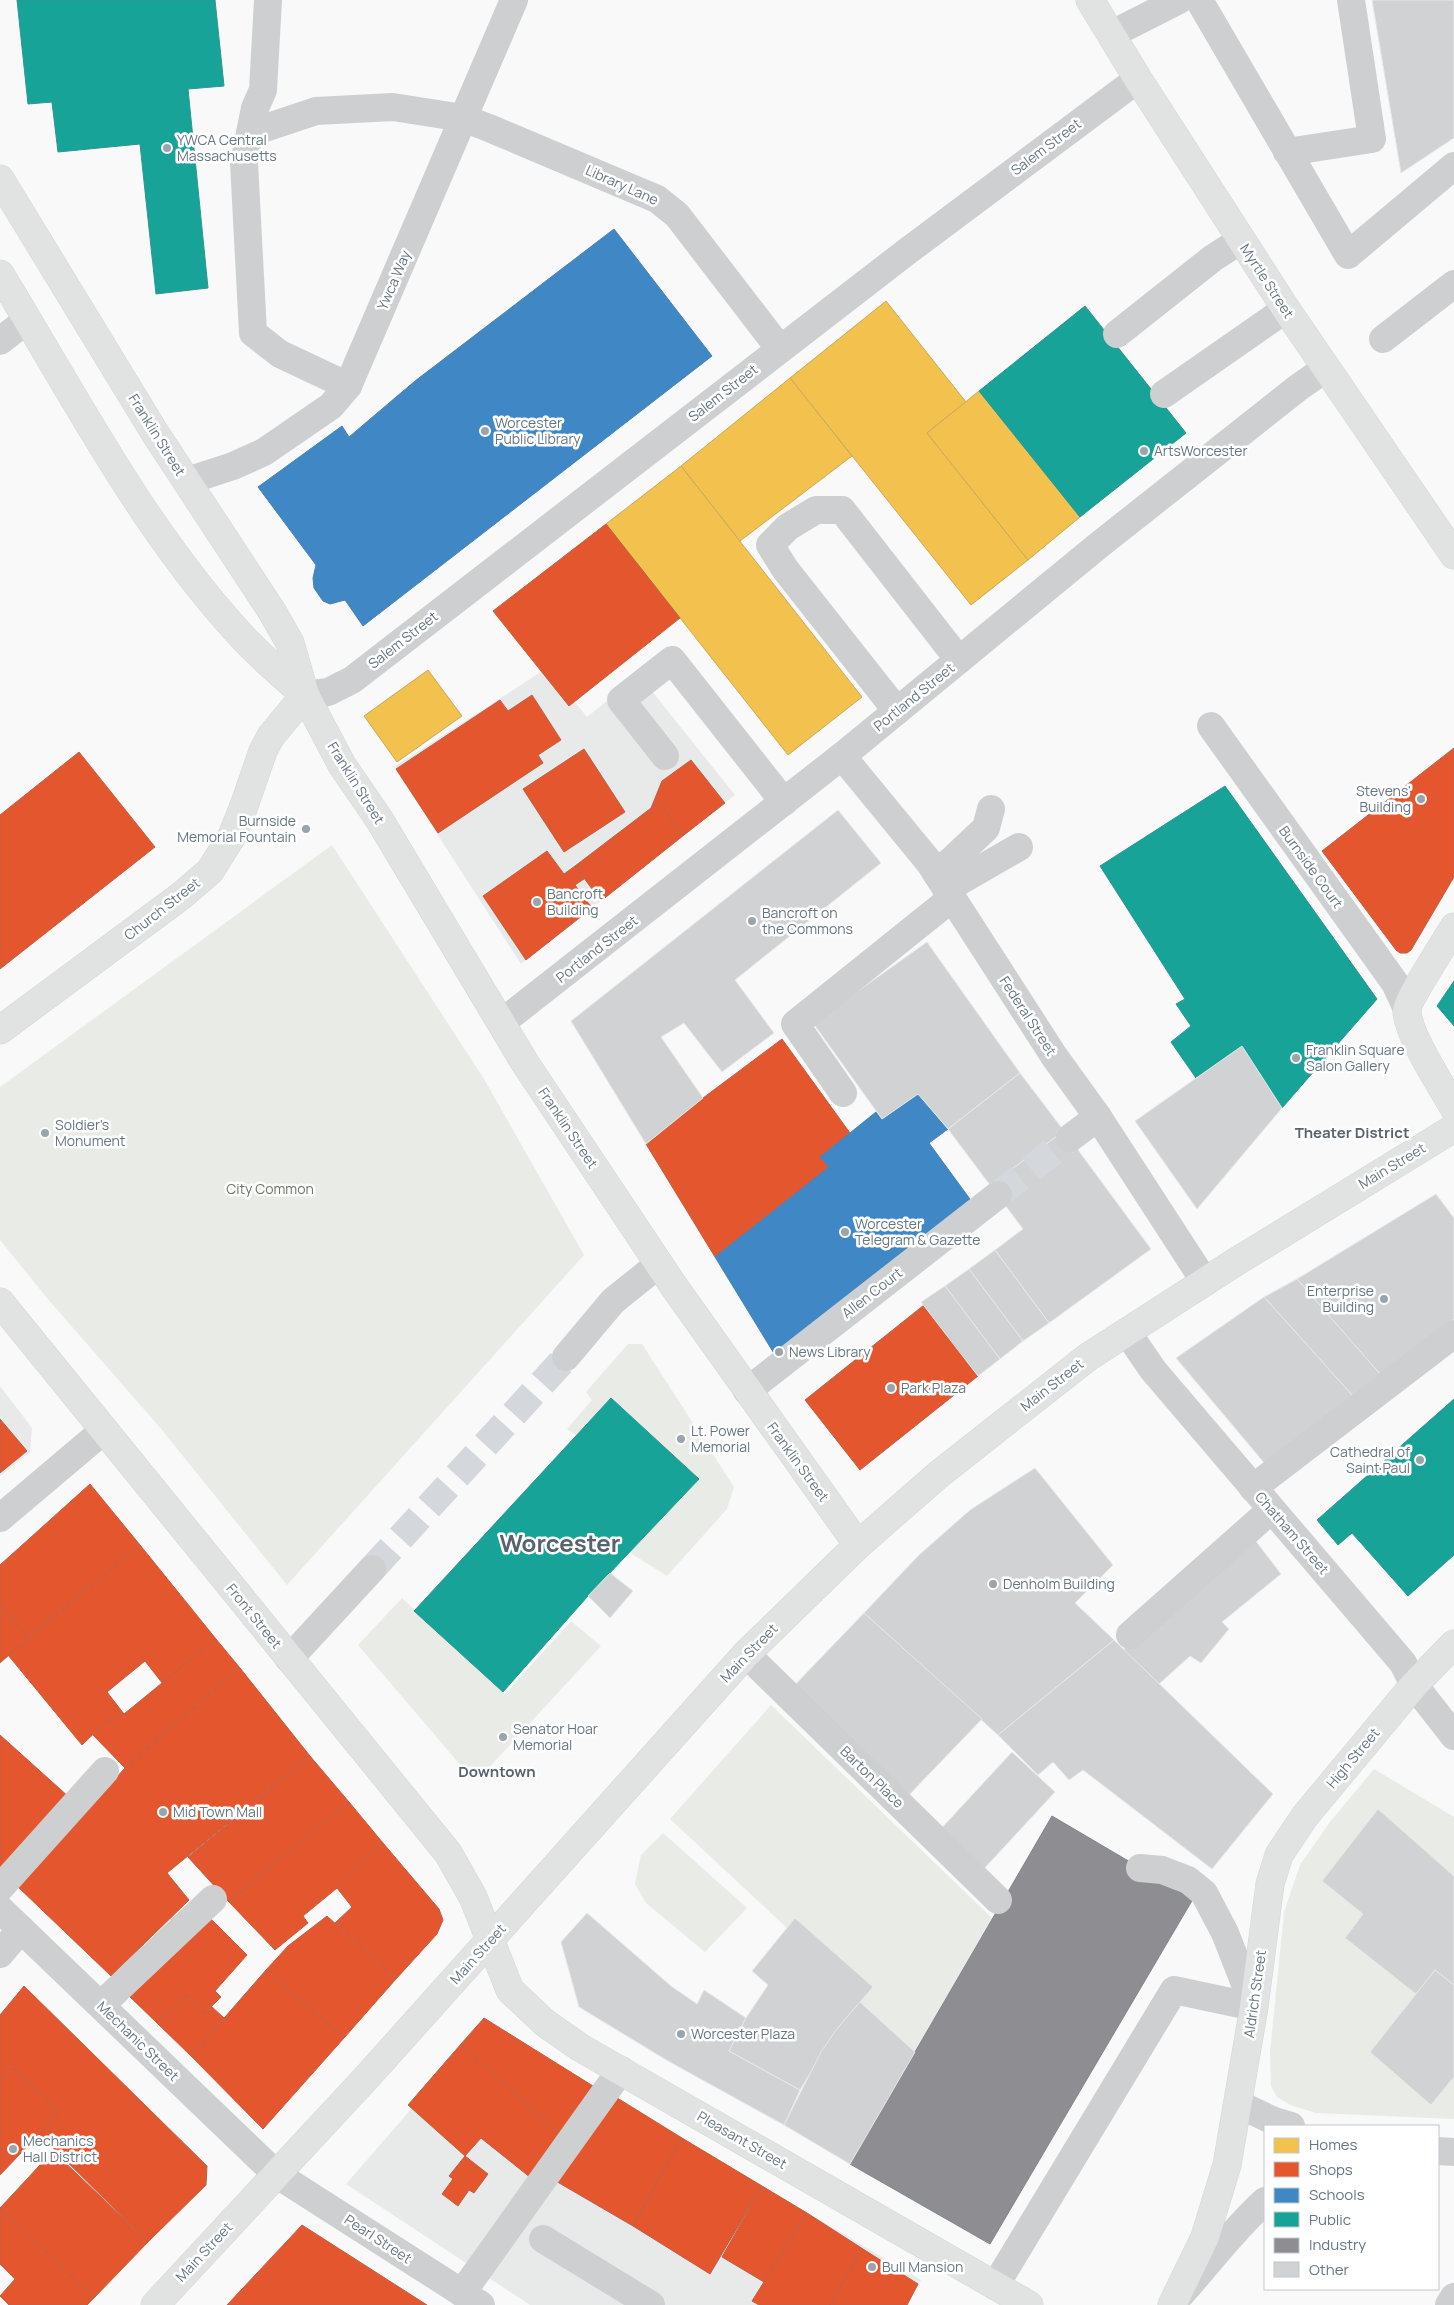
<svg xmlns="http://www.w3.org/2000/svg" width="1454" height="2305" font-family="Manrope,sans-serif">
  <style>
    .built { fill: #e8e9e9 }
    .green { fill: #e8ebe6 }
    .homes { fill: #f2c14e; stroke: #c8aa5e }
    .shops { fill: #e4572e; stroke: #be6048 }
    .schools { fill: #3f88c5; stroke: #4a83b1 }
    .public { fill: #17a398; stroke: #2e9692 }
    .industry { fill: #8d8d92; stroke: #81868e }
    .building { fill: #d0d2d3; stroke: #e8e8e8 }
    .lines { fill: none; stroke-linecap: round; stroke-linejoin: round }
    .minor-tunnel { stroke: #d4d8dc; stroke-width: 28; stroke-dasharray: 28 14; stroke-linecap: butt }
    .major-casing { stroke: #d5d6d7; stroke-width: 29 }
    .minor { stroke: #cecfd0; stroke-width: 28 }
    .major { stroke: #e1e2e2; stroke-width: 28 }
    .poi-dot { fill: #99a4ac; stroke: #fff; stroke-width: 2 }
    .labels { text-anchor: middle; stroke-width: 5; stroke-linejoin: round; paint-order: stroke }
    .poi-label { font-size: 14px; fill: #657683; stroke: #fff; text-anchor: start }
    .street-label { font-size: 14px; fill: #657683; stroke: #fff }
    .park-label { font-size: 14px; fill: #687a64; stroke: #fff }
    .neighbourhood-label { font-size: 15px; font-weight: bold; fill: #57646e; stroke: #fff }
    .town-label { font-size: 24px; font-weight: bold; fill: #57646e; stroke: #fff }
  </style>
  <rect width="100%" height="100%" fill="#f9f9f9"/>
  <g class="built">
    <polygon points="547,668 587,717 639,675 735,795 521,964 394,767"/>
    <polygon points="0,1386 32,1428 30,1452 0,1476"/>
    <polygon points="486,2023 921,2280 908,2305 530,2305 346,2184"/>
  </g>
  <g class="green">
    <polygon points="332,845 484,1079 584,1255 287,1585 162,1430 47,1298 0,1240 0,1087"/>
    <polygon points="628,1344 642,1344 734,1487 727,1509 667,1576 629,1552 699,1479 611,1398 576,1435 567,1429 592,1400 586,1392"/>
    <polygon points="402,1598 505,1694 571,1621 601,1646 484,1773 468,1774 358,1645"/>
    <polygon points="771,1705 992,1918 915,2052 860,2002 873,1987 795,1918 787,1928 670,1819"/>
    <polygon points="1374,1769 1454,1817 1454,2119 1316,2113 1290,2105 1277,2097 1271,2086 1270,2052 1284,1912 1300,1865 1330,1822"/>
    <polygon points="663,1833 747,1908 705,1952 646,1903 635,1884 641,1855"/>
  </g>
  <g class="homes">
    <polygon points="886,301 966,402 927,433 1028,560 971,605 790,378"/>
    <polygon points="790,378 852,456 740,541 681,466"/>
    <polygon points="979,391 1080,517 1028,560 927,433"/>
    <polygon points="681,466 862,697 788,755 606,524"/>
    <polygon points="428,670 462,716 397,762 364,716"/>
  </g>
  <g class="shops">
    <polygon points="606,524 680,618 569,706 493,611"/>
    <polygon points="532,695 561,740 538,755 543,763 438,833 396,769 500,700 508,711"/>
    <polygon points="1454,748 1454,877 1411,950 1407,953 1400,953 1396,950 1322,851"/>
    <polygon points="584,749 625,812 564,852 523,789"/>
    <polygon points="79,752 155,847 0,969 0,815"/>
    <polygon points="691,760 725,803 684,835 659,802 651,808 662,781"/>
    <polygon points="659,802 684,835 601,901 575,866"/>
    <polygon points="547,851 564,874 575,866 584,879 575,885 592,908 526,960 483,896"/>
    <polygon points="782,1039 850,1133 820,1157 829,1167 715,1257 646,1144 703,1098"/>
    <polygon points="924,1305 978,1376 860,1470 805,1400"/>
    <polygon points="0,1419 27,1451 0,1473"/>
    <polygon points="90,1484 140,1545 28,1638 0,1605 0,1565"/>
    <polygon points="140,1545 216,1639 163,1684 145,1661 107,1692 124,1714 106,1722 82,1745 8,1655"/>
    <polygon points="0,1605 28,1638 0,1663"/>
    <polygon points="216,1639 240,1668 125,1768 93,1735 106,1722 124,1714"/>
    <polygon points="240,1668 310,1756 167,1873 189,1900 111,1976 17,1886 125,1768"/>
    <polygon points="0,1735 70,1798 0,1870"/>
    <polygon points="310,1756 349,1802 229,1902 188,1857"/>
    <polygon points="349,1802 383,1843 337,1888 303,1916 308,1923 275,1950 229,1902"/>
    <polygon points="383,1843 439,1909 443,1920 437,1934 396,1979 335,1923 352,1907 337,1888"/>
    <polygon points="208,1916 247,1955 215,1991 221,1997 204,2014 187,1995 157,2023 127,1994"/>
    <polygon points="327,1916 396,1979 344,2038 266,1970 288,1946"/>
    <polygon points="266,1970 344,2038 263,2129 191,2056"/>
    <polygon points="24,1986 207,2166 206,2185 148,2242 39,2134 60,2112 13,2068 0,2082 0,2015"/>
    <polygon points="187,1995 204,2014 212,2007 224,2018 191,2056 157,2023"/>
    <polygon points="484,2018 593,2086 560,2135 461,2044"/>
    <polygon points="461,2044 560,2135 531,2178 481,2138 465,2156 408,2105"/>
    <polygon points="13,2068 60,2112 0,2175 0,2082"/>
    <polygon points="614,2096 682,2138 633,2226 554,2180"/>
    <polygon points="682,2138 762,2186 710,2274 633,2226"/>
    <polygon points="53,2151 148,2242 94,2298 0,2208"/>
    <polygon points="465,2156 488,2174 474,2193 469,2190 458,2206 442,2194 453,2179 449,2176"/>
    <polygon points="762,2186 807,2213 764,2282 722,2257"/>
    <polygon points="0,2208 94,2298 87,2305 9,2305 0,2296 15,2279 0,2264"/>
    <polygon points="807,2213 863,2249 830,2305 759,2305 752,2301"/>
    <polygon points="302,2225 427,2305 227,2305"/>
    <polygon points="863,2249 918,2284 907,2305 830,2305"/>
  </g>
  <g class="schools">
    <polygon points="614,229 712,356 363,626 345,600 330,604 323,601 314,588 313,578 316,565 258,487 342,426 349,437 415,381"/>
    <polygon points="918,1094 948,1129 929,1143 975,1206 778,1360 715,1257 829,1167 820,1157 876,1112 882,1119"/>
  </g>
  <g class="public">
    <polygon points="17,0 215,0 224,86 188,89 208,288 156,294 140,144 58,152 52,102 28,104"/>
    <polygon points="1085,306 1186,433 1080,517 979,391"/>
    <polygon points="1225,786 1377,999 1282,1108 1242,1046 1196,1078 1171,1042 1191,1026 1176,1004 1185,999 1100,866"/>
    <polygon points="1454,981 1454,1026 1437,1006"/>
    <polygon points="611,1398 699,1479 588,1596 503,1692 414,1611"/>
    <polygon points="1454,1399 1454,1555 1408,1596 1352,1533 1338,1545 1317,1520"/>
  </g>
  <polygon class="industry" points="1052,1816 1193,1899 990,2244 850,2164"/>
  <g class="building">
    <polygon points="1372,0 1454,0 1454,138 1401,173"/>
    <polygon points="838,810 881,863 735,980 774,1033 722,1072 684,1023 661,1037 703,1098 646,1144 571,1021"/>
    <polygon points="927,942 1020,1073 948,1129 918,1094 882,1119 813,1023"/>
    <polygon points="1242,1046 1282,1108 1197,1209 1135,1121"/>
    <polygon points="1020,1073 1064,1131 990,1185 948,1129"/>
    <polygon points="1064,1131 1151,1249 1049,1323 995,1250 1023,1229 990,1185"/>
    <polygon points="1436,1194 1454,1218 1454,1319 1380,1374 1297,1279"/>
    <polygon points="995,1250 1049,1323 1023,1341 969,1269"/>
    <polygon points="969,1269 1023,1341 1000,1359 945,1286"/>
    <polygon points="1297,1279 1380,1374 1352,1395 1264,1297"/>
    <polygon points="945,1286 1000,1359 978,1376 921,1302"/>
    <polygon points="1264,1297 1352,1395 1266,1465 1176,1358"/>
    <polygon points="1035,1468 1113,1565 1075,1603 1114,1640 998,1735 864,1613 919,1555 970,1510"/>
    <polygon points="1252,1536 1281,1574 1222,1622 1229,1629 1201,1663 1190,1656 1159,1684 1123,1650"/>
    <polygon points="610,1573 633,1591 610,1618 588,1596"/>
    <polygon points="864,1613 982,1719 906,1798 791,1689"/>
    <polygon points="1114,1640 1273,1794 1212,1869 1083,1770 1069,1780 1053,1762 1038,1775 998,1735"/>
    <polygon points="1012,1752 1055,1792 981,1872 938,1832"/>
    <polygon points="1378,1809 1454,1876 1454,1985 1435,1970 1416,1994 1345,1938 1363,1914 1322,1881"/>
    <polygon points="587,1913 671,1986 697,2004 704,1990 746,2018 729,2051 800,2090 784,2125 668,2061 579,2007 561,1942"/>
    <polygon points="795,1918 873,1987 836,2030 800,2090 729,2051 746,2018 768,1985 752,1971"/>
    <polygon points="1435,1970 1454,1985 1454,2077 1431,2105 1370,2052"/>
    <polygon points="860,2002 915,2052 850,2164 784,2125 821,2052 836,2030"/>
  </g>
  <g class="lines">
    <g class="minor-tunnel">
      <polyline points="998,1195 1070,1138"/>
      <polyline points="372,1569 566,1357"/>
    </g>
    <defs>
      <g id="major">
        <polyline points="1090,0 1138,79 1286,309 1454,555"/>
        <polyline points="0,179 155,433 273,613 290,643 305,695 342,765 379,819 525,1063 673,1285 858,1545"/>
        <path d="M0 274C74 395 140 524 236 630 257 654 281 674 305 695"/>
        <path d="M1454 927C1446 941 1407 1000 1407 1011 1408 1035 1441 1085 1454 1108"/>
        <polyline points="0,1030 181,896 210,871 232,836 244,806 263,751 271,736 305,695"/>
        <polyline points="0,1302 448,1853 473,1897 510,1990 545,2023 581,2048 1029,2305"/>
        <polyline points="155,2305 367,2077 746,1654 858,1545 938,1475 1088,1357 1234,1263 1454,1128"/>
        <polyline points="1172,2305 1205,2237 1227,2165 1254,2007 1270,1884 1279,1855 1305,1816 1414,1685 1454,1644"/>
      </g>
    </defs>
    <use href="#major" class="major-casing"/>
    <g class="minor">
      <polyline points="268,0 263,90 255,108 244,163 253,333 280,354 348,386"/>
      <polyline points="1199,0 1348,255 1454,166"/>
      <polyline points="1112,34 1179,0"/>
      <polyline points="250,133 316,111 393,107 463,118 489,128 657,199 677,215 780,349"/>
      <polyline points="1287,152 1372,139 1351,0"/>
      <polyline points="1117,334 1213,258 1241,240"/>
      <polyline points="1383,339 1454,284"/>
      <polyline points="0,341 27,320"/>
      <polyline points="1164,394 1286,309"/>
      <polyline points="187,481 233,466 264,452 331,406 348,386 514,0"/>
      <polyline points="305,695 328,692 352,680 909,250 1138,79"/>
      <polyline points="897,711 785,569 770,545 788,527 816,510 842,510 959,660"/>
      <polyline points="1211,726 1395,983 1407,1009"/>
      <polyline points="665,756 621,700 672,660 784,802"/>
      <polyline points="842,756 929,862 1054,1056 1098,1117 1205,1282"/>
      <polyline points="936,873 953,859 986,828 991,809"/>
      <polyline points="946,889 1019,847"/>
      <polyline points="501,1023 842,756 1099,545 1299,387 1325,369"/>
      <polyline points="843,1093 795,1024 952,898"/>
      <polyline points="1070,1138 1098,1117"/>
      <polyline points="1127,1332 1153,1370 1403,1663 1414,1685 1454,1736"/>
      <polyline points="566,1357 613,1301 659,1264"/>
      <polyline points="747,1391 998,1195"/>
      <polyline points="1253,1488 1454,1334"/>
      <polyline points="0,1518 103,1431"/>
      <polyline points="1130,1635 1271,1510"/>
      <polyline points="746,1654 998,1900"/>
      <polyline points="289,1659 372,1569"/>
      <polyline points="1140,1868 1162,1870 1188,1880 1204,1893 1225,1933 1254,2007"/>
      <polyline points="0,1888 105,1771"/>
      <polyline points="0,1909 276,2174 481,2305"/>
      <polyline points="0,1954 21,1929"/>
      <polyline points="101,2005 213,1899"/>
      <polyline points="1238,2104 1274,2121 1291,2126"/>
      <polyline points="1438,2151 1454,2152"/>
      <polyline points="543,2239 651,2305"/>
      <polyline points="995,2286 1174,1990 1254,2007"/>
      <polyline points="462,2293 621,2070"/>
      <path d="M1181 2294C1209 2263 1234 2229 1265 2201"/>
      <polyline points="1449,2305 1454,2297"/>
    </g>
    <use href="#major" class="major"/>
  </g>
  <g class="poi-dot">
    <circle cx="167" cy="148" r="5"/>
    <circle cx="485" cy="431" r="5"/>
    <circle cx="1144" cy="451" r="5"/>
    <circle cx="1421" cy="799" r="5"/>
    <circle cx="306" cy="829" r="5"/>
    <circle cx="537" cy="902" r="5"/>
    <circle cx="752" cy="921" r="5"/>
    <circle cx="1296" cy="1058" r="5"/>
    <circle cx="45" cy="1133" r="5"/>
    <circle cx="845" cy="1232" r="5"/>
    <circle cx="1384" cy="1299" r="5"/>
    <circle cx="779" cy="1352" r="5"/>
    <circle cx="891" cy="1388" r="5"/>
    <circle cx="681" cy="1439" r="5"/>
    <circle cx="1420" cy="1460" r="5"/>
    <circle cx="993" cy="1584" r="5"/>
    <circle cx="503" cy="1737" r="5"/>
    <circle cx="163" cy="1812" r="5"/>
    <circle cx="681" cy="2034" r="5"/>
    <circle cx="13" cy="2149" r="5"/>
    <circle cx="872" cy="2267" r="5"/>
  </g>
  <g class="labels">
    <g class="poi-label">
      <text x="177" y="145">YWCA Central<tspan x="177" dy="16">Massachusetts</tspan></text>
      <text x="495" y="428">Worcester<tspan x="495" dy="16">Public Library</tspan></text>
      <text x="1154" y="456">ArtsWorcester</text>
      <text x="1411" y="796" text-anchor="end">Stevens'<tspan x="1411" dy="16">Building</tspan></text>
      <text x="296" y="826" text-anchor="end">Burnside<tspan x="296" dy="16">Memorial Fountain</tspan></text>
      <text x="547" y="899">Bancroft<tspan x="547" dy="16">Building</tspan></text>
      <text x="762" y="918">Bancroft on<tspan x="762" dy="16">the Commons</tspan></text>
      <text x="1306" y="1055">Franklin Square<tspan x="1306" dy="16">Salon Gallery</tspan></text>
      <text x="55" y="1130">Soldier's<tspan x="55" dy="16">Monument</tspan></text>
      <text x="855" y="1229">Worcester<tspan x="855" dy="16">Telegram &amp; Gazette</tspan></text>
      <text x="1374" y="1296" text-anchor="end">Enterprise<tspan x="1374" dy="16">Building</tspan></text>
      <text x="789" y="1357">News Library</text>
      <text x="901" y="1393">Park Plaza</text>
      <text x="691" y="1436">Lt. Power<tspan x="691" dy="16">Memorial</tspan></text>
      <text x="1410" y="1457" text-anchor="end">Cathedral of<tspan x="1410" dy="16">Saint Paul</tspan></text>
      <text x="1003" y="1589">Denholm Building</text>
      <text x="513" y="1734">Senator Hoar<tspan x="513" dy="16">Memorial</tspan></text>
      <text x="173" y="1817">Mid Town Mall</text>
      <text x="691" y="2039">Worcester Plaza</text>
      <text x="23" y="2146">Mechanics<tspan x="23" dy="16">Hall District</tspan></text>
      <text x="882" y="2272">Bull Mansion</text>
    </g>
    <g class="street-label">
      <text transform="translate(1046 147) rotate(-37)" y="5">Salem Street</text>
      <text transform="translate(622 185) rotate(24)" y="5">Library Lane</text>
      <text transform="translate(394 280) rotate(-67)" y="5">Ywca Way</text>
      <text transform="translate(1267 281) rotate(57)" y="5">Myrtle Street</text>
      <text transform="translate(723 393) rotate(-38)" y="5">Salem Street</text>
      <text transform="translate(157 435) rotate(58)" y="5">Franklin Street</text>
      <text transform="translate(403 640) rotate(-38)" y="5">Salem Street</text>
      <text transform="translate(914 697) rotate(-39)" y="5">Portland Street</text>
      <text transform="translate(356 783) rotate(58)" y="5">Franklin Street</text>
      <text transform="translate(1311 867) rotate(54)" y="5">Burnside Court</text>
      <text transform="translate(162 909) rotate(-38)" y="5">Church Street</text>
      <text transform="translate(597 949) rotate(-38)" y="5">Portland Street</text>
      <text transform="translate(1028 1016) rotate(57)" y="5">Federal Street</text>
      <text transform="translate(568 1128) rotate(56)" y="5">Franklin Street</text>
      <text transform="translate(1392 1166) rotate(-31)" y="5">Main Street</text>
      <text transform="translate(872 1293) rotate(-38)" y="5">Allen Court</text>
      <text transform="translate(1052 1385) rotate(-38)" y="5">Main Street</text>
      <text transform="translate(798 1462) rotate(54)" y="5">Franklin Street</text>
      <text transform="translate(1292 1533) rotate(49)" y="5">Chatham Street</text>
      <text transform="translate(254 1616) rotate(51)" y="5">Front Street</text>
      <text transform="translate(749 1653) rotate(-46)" y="5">Main Street</text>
      <text transform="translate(1353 1758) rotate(-50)" y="5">High Street</text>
      <text transform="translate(872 1777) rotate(44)" y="5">Barton Place</text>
      <text transform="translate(478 1954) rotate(-48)" y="5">Main Street</text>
      <text transform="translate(1255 1994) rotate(-82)" y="5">Aldrich Street</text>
      <text transform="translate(138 2041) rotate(44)" y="5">Mechanic Street</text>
      <text transform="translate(742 2140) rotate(30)" y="5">Pleasant Street</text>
      <text transform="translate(378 2239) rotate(33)" y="5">Pearl Street</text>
      <text transform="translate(204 2252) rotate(-47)" y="5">Main Street</text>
    </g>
    <g class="park-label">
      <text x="270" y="1194">City Common</text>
    </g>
    <g class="neighbourhood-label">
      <text x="1352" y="1138">Theater District</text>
      <text x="497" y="1777">Downtown</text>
    </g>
    <g class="town-label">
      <text x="560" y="1552">Worcester</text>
    </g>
  </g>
  <rect x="1264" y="2125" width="175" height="165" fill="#ffffff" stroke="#c1c8cd"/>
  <rect x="1274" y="2138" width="25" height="15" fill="#f2c14e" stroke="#c1c8cd"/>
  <text x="1309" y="2150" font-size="15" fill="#657683">Homes</text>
  <rect x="1274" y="2162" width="25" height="15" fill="#e4572e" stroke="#c1c8cd"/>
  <text x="1309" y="2175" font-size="15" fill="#657683">Shops</text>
  <rect x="1274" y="2188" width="25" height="15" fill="#3f88c5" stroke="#c1c8cd"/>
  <text x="1309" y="2200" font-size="15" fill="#657683">Schools</text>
  <rect x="1274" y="2212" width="25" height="15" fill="#17a398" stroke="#c1c8cd"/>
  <text x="1309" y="2225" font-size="15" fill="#657683">Public</text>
  <rect x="1274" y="2238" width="25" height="15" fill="#8d8d92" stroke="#c1c8cd"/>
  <text x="1309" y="2250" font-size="15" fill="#657683">Industry</text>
  <rect x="1274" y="2262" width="25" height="15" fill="#d0d2d3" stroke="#c1c8cd"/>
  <text x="1309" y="2275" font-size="15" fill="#657683">Other</text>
</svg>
